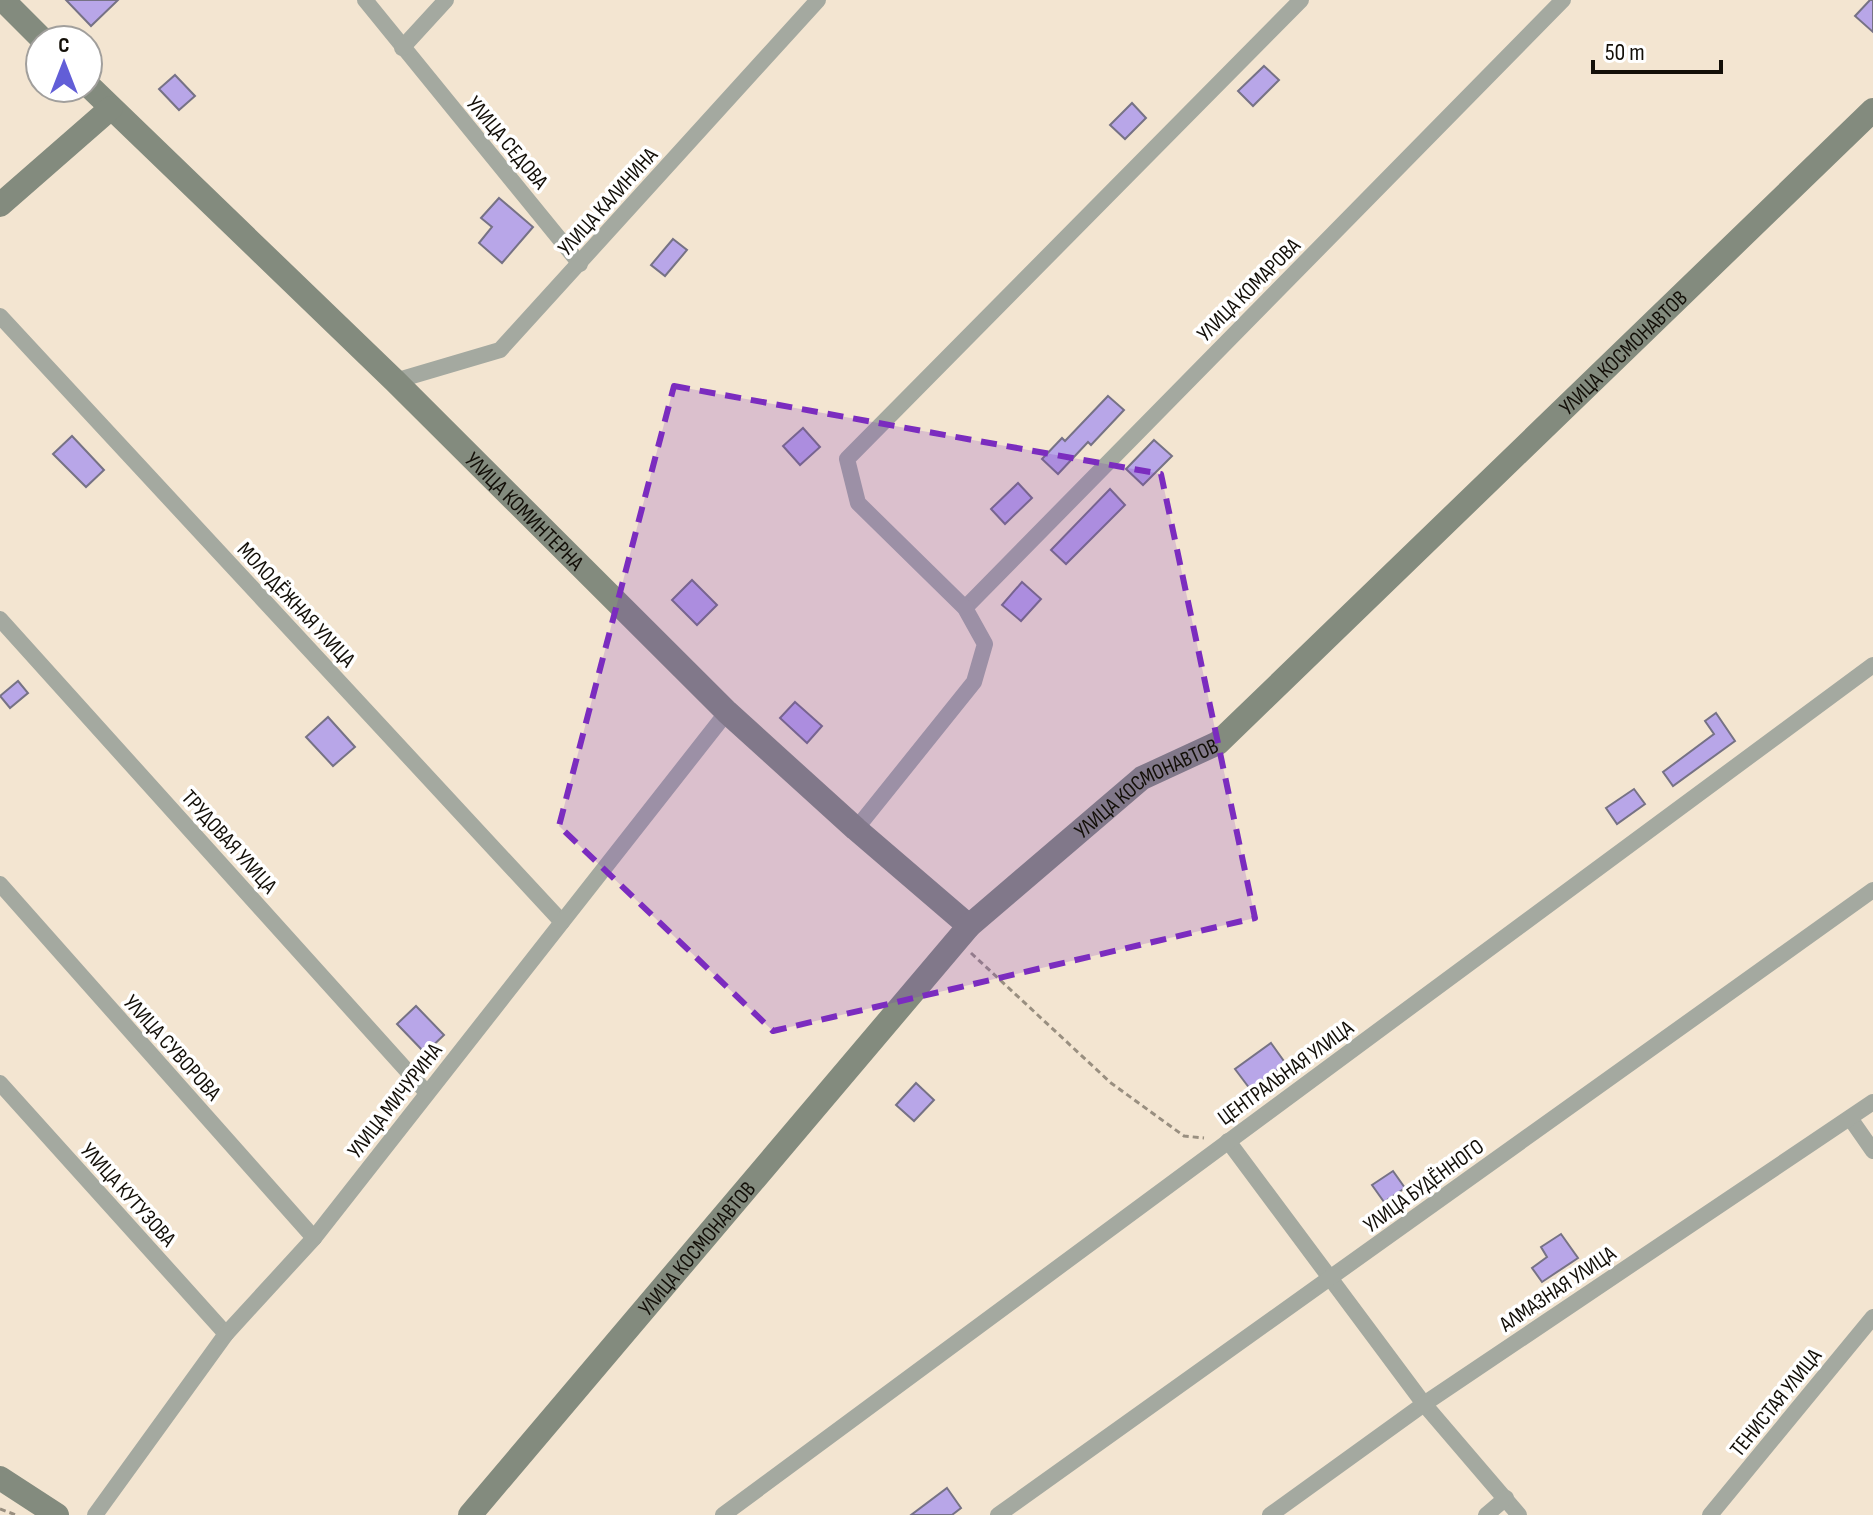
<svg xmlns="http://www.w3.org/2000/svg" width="1873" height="1515" font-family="'Sofia Sans Condensed',sans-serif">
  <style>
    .building { fill: #b8a6e8; stroke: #767285; stroke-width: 2 }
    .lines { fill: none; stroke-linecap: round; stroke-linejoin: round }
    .path { stroke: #998f80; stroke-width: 3; stroke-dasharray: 6 4; stroke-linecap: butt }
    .street { stroke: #a4a9a0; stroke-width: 16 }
    .secondary { stroke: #838b7e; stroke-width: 24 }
    .marked { fill: #7b2cbf; fill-opacity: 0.2; stroke: #7b2cbf; stroke-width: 6; stroke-dasharray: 16 10; stroke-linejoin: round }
    .labels { text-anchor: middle; stroke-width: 7; stroke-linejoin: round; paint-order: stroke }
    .street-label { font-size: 22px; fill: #130f08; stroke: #fff }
  </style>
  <rect width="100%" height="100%" fill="#f3e5d1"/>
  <g class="building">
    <polygon points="66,0 118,0 91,26"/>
    <polygon points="1870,0 1873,0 1873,32 1855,16"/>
    <polygon points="1264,66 1279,80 1253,106 1238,91"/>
    <polygon points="175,75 195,96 179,110 159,89"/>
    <polygon points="1132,103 1146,118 1125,139 1110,125"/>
    <polygon points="499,198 533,227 502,263 479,243 492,227 481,218"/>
    <polygon points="673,239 687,250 665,276 651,265"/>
    <polygon points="1108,396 1124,410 1091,445 1088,442 1058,474 1042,459 1062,438 1065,441"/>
    <polygon points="803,428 820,447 800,465 783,446"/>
    <polygon points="72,436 104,470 86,487 53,454"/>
    <polygon points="1154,440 1172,456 1143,485 1126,469"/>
    <polygon points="1018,483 1032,498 1005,524 991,509"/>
    <polygon points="1110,489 1125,505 1066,564 1051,550"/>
    <polygon points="692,580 717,605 697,625 672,600"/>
    <polygon points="1022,582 1041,599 1021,621 1002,605"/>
    <polygon points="18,681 28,693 10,708 0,696"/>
    <polygon points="795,702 822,726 807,743 780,718"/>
    <polygon points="1716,713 1735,741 1673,786 1663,772 1714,734 1705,721"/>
    <polygon points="328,717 355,747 333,766 306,737"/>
    <polygon points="1634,789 1645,804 1617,824 1606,808"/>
    <polygon points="416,1006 444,1035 425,1053 397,1024"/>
    <polygon points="1271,1043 1286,1064 1250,1089 1235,1069"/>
    <polygon points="916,1083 934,1100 914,1121 896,1105"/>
    <polygon points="1393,1171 1405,1188 1384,1202 1372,1185"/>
    <polygon points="1561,1234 1578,1258 1542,1282 1532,1268 1547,1257 1541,1247"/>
    <polygon points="947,1488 961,1508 952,1515 911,1515"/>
  </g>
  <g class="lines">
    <g class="path">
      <polyline points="971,953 1111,1083 1184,1136 1204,1138"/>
      <polyline points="0,1509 16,1515"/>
    </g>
    <g class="street">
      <polyline points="365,0 580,264"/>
      <polyline points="402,48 446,0"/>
      <polyline points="0,316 562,922"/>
      <polyline points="395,381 500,350 818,0"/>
      <polyline points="965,608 1563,0"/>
      <polyline points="0,619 427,1093"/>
      <polyline points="856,829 974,682 985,644 965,608 858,503 847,459 1301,0"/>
      <polyline points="0,884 314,1238"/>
      <polyline points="0,1083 226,1334"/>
      <polyline points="1850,1118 1873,1151"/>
      <polyline points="1228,1141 1424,1404 1519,1515"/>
      <polyline points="95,1515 226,1334 314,1238 727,712"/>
      <polyline points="723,1515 1873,665"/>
      <polyline points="998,1515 1873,890"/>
      <polyline points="1270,1515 1424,1404 1873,1102"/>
      <polyline points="1486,1515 1506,1498"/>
      <polyline points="1710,1515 1873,1317"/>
    </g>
    <g class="secondary">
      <polyline points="3,0 43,40"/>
      <path id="s1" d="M88 85 395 381 727 712 856 829 969 926"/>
      <polyline points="0,205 111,108"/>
      <polyline points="0,1478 57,1515"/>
      <path id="s2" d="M470 1515 969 926 1142 778 1218 743 1873 110"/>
    </g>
  </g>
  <path class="marked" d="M674 386 1161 474 1255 918 773 1031 559 826Z"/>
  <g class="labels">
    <g class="street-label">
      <text transform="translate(508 142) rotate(50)" y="8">УЛИЦА СЕДОВА</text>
      <text transform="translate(607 201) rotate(-48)" y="8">УЛИЦА КАЛИНИНА</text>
      <text transform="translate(1248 289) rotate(-45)" y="8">УЛИЦА КОМАРОВА</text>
      <text dy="8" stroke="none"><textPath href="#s2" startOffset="1646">УЛИЦА КОСМОНАВТОВ</textPath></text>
      <text dy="8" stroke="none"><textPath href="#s1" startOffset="610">УЛИЦА КОМИНТЕРНА</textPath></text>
      <text transform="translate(297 604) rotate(47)" y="8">МОЛОДЁЖНАЯ УЛИЦА</text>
      <text dy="8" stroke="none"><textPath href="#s2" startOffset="998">УЛИЦА КОСМОНАВТОВ</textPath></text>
      <text transform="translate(230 841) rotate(48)" y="8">ТРУДОВАЯ УЛИЦА</text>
      <text transform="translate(173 1047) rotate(48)" y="8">УЛИЦА СУВОРОВА</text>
      <text transform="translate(1285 1072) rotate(-36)" y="8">ЦЕНТРАЛЬНАЯ УЛИЦА</text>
      <text transform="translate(394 1100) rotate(-52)" y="8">УЛИЦА МИЧУРИНА</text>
      <text transform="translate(1423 1185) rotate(-36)" y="8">УЛИЦА БУДЁННОГО</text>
      <text transform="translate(129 1194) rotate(48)" y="8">УЛИЦА КУТУЗОВА</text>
      <text dy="8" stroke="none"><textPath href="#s2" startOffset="350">УЛИЦА КОСМОНАВТОВ</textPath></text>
      <text transform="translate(1557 1288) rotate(-34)" y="8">АЛМАЗНАЯ УЛИЦА</text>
      <text transform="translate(1775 1402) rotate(-51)" y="8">ТЕНИСТАЯ УЛИЦА</text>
    </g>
  </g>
  <g transform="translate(64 64)"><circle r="38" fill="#ffffff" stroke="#a19f9c" stroke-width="2"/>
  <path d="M0-6L14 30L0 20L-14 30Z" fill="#625ed7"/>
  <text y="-12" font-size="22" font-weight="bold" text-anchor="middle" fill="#130f08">С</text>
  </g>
  <path d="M1593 60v12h128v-12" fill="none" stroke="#130f08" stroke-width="4"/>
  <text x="1605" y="60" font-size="24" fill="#130f08" stroke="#ffffff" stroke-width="6" paint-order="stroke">50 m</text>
</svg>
